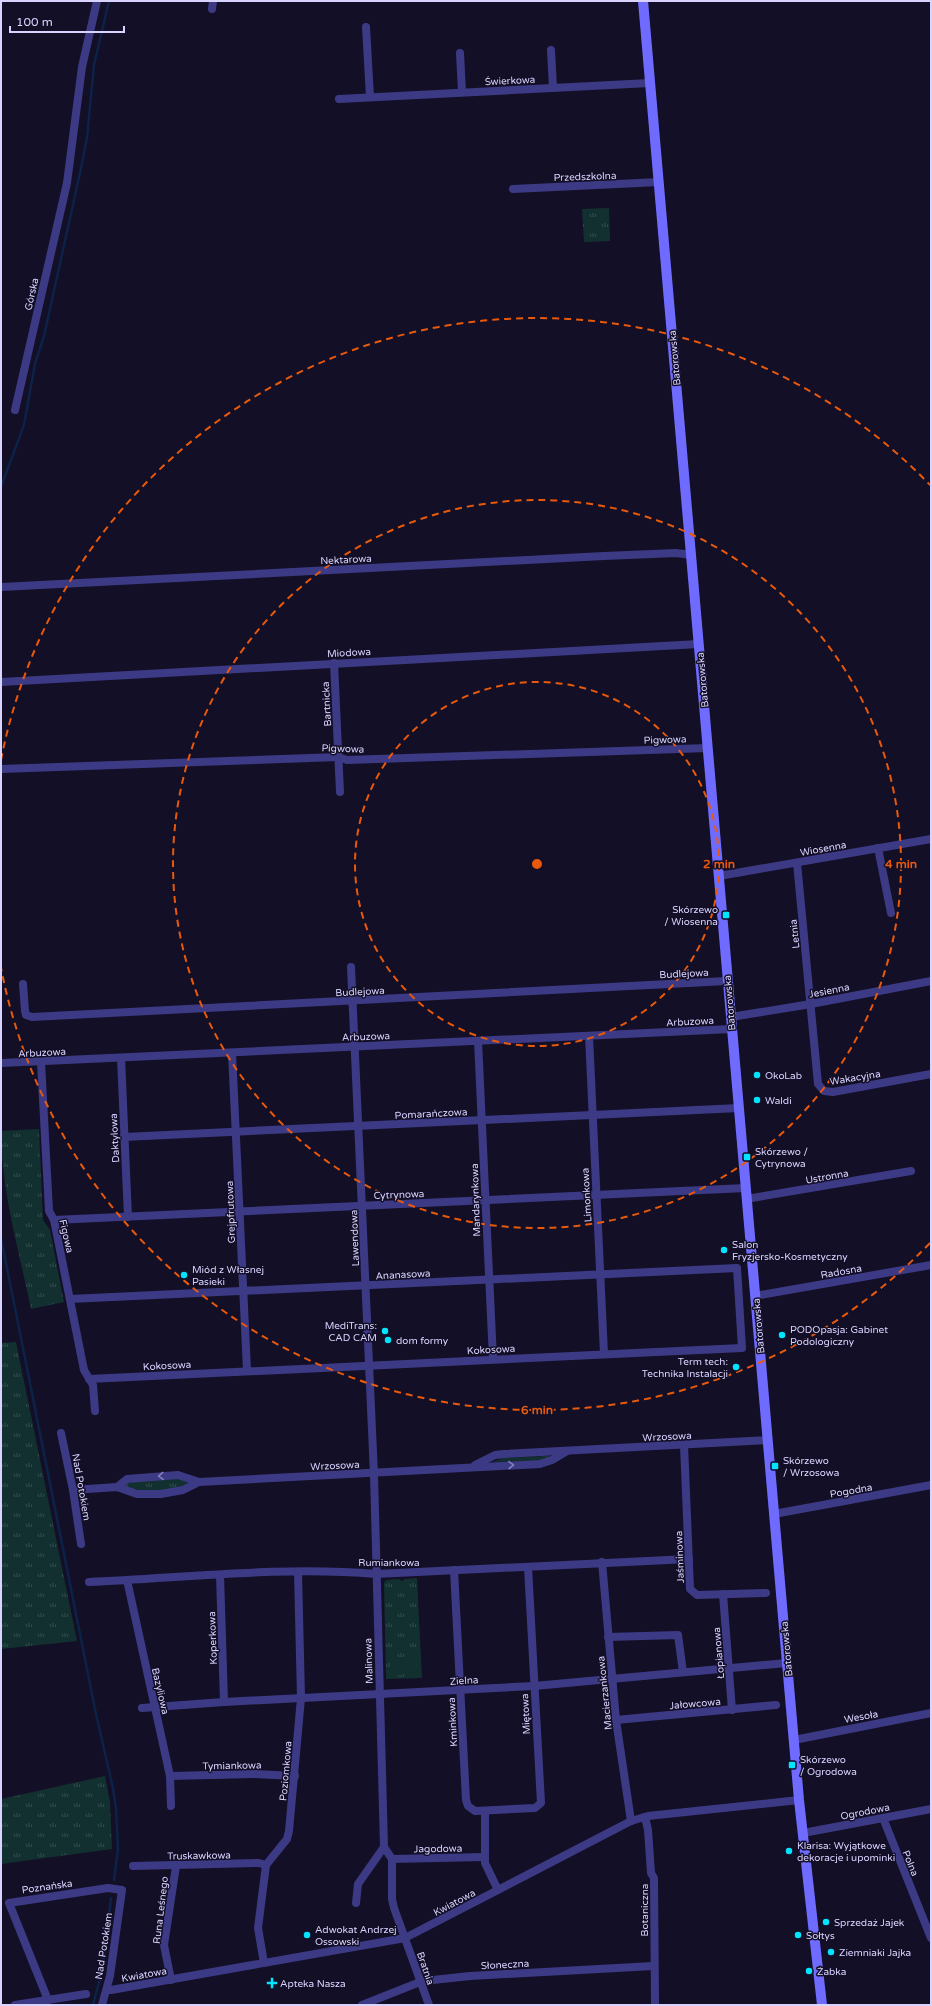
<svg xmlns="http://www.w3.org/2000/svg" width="932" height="2006" font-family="'Varela Round',sans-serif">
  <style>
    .grass { fill: url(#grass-tufts) }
    .pitch { fill: #12302f }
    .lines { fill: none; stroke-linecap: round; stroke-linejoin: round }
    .stream { stroke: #0c2248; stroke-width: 2.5 }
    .street { stroke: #3d3a85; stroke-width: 8 }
    .secondary { stroke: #6f6bff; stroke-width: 10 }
    .oneway { stroke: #837fbc }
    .ring { fill: none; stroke: #e8590c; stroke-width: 2; stroke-dasharray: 7 5 }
    .poi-dot { fill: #00e5ff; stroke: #130f26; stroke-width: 1.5 }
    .labels { text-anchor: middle; stroke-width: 3; stroke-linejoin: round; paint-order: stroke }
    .street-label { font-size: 10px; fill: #d9d4ff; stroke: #130f26 }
    .poi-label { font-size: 10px; fill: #d9d4ff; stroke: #130f26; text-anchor: start }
    .centre { fill: #e8590c; stroke: #130f26; stroke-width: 2 }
    .ring-label { font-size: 12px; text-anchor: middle; font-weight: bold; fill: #e8590c; stroke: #130f26; stroke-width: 3; stroke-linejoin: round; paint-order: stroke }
  </style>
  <defs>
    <pattern id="grass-tufts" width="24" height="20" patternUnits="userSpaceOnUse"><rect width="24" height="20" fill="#12302f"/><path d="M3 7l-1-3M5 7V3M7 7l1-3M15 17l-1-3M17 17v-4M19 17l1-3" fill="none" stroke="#344d4e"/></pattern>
  </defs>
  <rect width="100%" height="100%" fill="#130f26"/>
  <g class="grass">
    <polygon points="609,208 610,241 584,242 582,209"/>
    <path d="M39 1129 43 1220 50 1230 64 1302 31 1309C19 1250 1 1190 1 1131Z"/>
    <polygon points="16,1342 77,1641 1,1649 1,1343"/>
    <polygon points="552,1456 544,1460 492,1462 502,1458"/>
    <path d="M175 1478 190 1482C173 1495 143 1492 124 1487V1483Z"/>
    <polygon points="417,1578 422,1678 386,1679 384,1583 386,1580 399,1579 402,1581 405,1579"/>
    <polygon points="105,1776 110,1802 112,1849 1,1864 1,1799"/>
  </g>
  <g class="pitch">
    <rect x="407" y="1657" width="9" height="18"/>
    <rect x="390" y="1658" width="12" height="17"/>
  </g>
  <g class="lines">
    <g class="stream">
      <polyline points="1,487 24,425 35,364 44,336 80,173 87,138 94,65 109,1"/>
      <polyline points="1,1238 96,1714 113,1788 116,1809 118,1849 114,1880"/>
      <polyline points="107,1935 111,1898"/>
      <polyline points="93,2005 101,1975 106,1943"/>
    </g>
    <g class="street">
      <polyline points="212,9 213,1"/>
      <polyline points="366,27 370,97"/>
      <polyline points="551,50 553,88"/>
      <polyline points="460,53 462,92"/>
      <polyline points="339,99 650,83"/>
      <polyline points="513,189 659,182"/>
      <polyline points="15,410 67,183 82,67 97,1"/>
      <polyline points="1,587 604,556 676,553 691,555"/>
      <polyline points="334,663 340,792"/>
      <polyline points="1,682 699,644"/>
      <polyline points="1,769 338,757 347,760 708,748"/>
      <polyline points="878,848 891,913"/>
      <polyline points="797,863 818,1084 824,1091 833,1092 931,1074"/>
      <polyline points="719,876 931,839"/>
      <polyline points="351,967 374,1474 384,1847 392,1859 392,1899 394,1908 429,2005"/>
      <polyline points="23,984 25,1011 26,1015 32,1017 727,981"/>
      <polyline points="731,1017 811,1004 931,981"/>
      <polyline points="589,1036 604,1354"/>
      <polyline points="478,1041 493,1359"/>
      <polyline points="232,1053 247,1370"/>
      <polyline points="121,1058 128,1217"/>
      <polyline points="41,1062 49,1211 54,1220 84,1370 93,1385 95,1411"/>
      <polyline points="1,1063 732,1029"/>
      <polyline points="124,1137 739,1108"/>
      <polyline points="746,1199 911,1171"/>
      <polyline points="54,1220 746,1188"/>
      <polyline points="755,1296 931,1265"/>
      <polyline points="70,1299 737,1268 742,1348 89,1379"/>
      <polyline points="61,1433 73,1490 81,1544"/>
      <polyline points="684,1445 690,1589 697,1595 766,1593"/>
      <polyline points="475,1465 495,1455 504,1454 768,1440"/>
      <polyline points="117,1487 127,1479 178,1475 199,1482 540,1464 552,1460 567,1451"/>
      <polyline points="73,1490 117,1487 137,1494 161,1494 183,1490 199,1482"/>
      <polyline points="774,1514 931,1485"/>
      <polyline points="602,1562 616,1720 631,1821"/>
      <polyline points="454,1570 466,1800 468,1806 475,1811 535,1808 541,1803 528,1567"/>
      <polyline points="220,1575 224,1702"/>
      <polyline points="127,1580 170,1776 171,1806"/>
      <path d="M89 1582C184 1578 281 1566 376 1574L689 1559"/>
      <polyline points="723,1594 732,1710"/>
      <polyline points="608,1637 678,1635 683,1672"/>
      <polyline points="142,1708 224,1702 534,1686 787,1663"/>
      <polyline points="616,1720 776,1705"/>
      <polyline points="794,1740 931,1713"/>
      <polyline points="170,1776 254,1774 295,1776"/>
      <polyline points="485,1811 485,1863 498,1890"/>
      <polyline points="645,1817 648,1830 651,1873 654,1878 655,2005"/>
      <polyline points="883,1818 931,1938"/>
      <polyline points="803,1833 931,1809"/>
      <polyline points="392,1859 485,1857"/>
      <polyline points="133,1866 259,1863 266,1865"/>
      <polyline points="356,1903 358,1884 384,1847"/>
      <polyline points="264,1963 258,1928 266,1865 287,1839 289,1831 301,1698 298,1572"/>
      <polyline points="171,1980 164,1945 176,1866"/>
      <polyline points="107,1990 111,1990 405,1938 631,1821 648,1816 799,1800"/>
      <polyline points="48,2000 9,1903 108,1888 122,1890 110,1976 102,2005"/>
      <polyline points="15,2005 86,1994"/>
      <polyline points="362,2005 420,1982 433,1980 470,1976 653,1966"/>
    </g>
    <polyline class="secondary" points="643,1 787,1663 799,1800 822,2005"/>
  </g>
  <defs><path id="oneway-chevron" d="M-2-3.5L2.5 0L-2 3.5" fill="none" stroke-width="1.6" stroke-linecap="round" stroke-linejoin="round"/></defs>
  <g class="oneway">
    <use href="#oneway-chevron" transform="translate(511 1465) rotate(-2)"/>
    <use href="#oneway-chevron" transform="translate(161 1476) rotate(177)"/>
  </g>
  <g class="ring">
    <circle cx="537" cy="864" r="182"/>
    <circle cx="537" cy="864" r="364"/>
    <path d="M930 1243A546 546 0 0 1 1 968M1 760A546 546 0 0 1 930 485"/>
  </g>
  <g class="poi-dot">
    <rect x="722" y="911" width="8" height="8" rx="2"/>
    <circle cx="757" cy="1075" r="4"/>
    <circle cx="757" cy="1100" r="4"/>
    <rect x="743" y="1153" width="8" height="8" rx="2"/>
    <circle cx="724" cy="1250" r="4"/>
    <circle cx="184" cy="1275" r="4"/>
    <circle cx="385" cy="1331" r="4"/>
    <circle cx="782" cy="1335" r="4"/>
    <circle cx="388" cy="1340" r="4"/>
    <circle cx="736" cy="1367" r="4"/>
    <rect x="771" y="1462" width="8" height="8" rx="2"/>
    <rect x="788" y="1761" width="8" height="8" rx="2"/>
    <circle cx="789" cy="1851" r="4"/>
    <circle cx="826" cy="1922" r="4"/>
    <circle cx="307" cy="1935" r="4"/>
    <circle cx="798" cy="1935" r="4"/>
    <circle cx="831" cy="1952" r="4"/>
    <circle cx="809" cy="1971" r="4"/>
    <path d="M270 1977h4v4h4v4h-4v4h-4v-4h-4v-4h4z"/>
  </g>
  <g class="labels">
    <g class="street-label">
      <text transform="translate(510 80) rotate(-3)" y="4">Świerkowa</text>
      <text transform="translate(585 176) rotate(-2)" y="4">Przedszkolna</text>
      <text transform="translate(31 294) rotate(-77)" y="4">Górska</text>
      <text transform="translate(674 358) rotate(-95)" y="4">Batorowska</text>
      <text transform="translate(346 559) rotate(-3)" y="4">Nektarowa</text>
      <text transform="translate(349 652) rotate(-3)" y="4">Miodowa</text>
      <text transform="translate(702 680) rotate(-95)" y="4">Batorowska</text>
      <text transform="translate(326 704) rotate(-93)" y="4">Bartnicka</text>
      <text transform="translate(665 739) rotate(-2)" y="4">Pigwowa</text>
      <text transform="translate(343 748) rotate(2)" y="4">Pigwowa</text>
      <text transform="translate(823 848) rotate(-10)" y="4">Wiosenna</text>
      <text transform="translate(794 934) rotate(-96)" y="4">Letnia</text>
      <text transform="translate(684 973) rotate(-3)" y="4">Budlejowa</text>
      <text transform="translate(829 990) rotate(-11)" y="4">Jesienna</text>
      <text transform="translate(360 991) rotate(-3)" y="4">Budlejowa</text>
      <text transform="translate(729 1003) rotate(-95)" y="4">Batorowska</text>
      <text transform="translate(690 1021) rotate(-3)" y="4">Arbuzowa</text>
      <text transform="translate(366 1036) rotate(-2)" y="4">Arbuzowa</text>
      <text transform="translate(42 1052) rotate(-3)" y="4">Arbuzowa</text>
      <text transform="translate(855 1077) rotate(-9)" y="4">Wakacyjna</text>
      <text transform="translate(431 1113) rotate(-3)" y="4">Pomarańczowa</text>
      <text transform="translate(114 1138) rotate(-93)" y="4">Daktylowa</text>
      <text transform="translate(827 1176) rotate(-10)" y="4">Ustronna</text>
      <text transform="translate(399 1194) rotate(-2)" y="4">Cytrynowa</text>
      <text transform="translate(586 1195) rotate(-93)" y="4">Limonkowa</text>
      <text transform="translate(475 1200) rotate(-92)" y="4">Mandarynkowa</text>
      <text transform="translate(230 1212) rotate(-92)" y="4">Grejpfrutowa</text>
      <text transform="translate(67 1236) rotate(77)" y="4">Figowa</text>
      <text transform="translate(354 1238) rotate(-92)" y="4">Lawendowa</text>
      <text transform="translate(841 1271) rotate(-10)" y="4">Radosna</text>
      <text transform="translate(403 1274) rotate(-3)" y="4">Ananasowa</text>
      <text transform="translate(758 1326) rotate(-95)" y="4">Batorowska</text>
      <text transform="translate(491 1349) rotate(-3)" y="4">Kokosowa</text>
      <text transform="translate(167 1365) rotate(-3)" y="4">Kokosowa</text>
      <text transform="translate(667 1436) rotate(-3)" y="4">Wrzosowa</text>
      <text transform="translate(335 1465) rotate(-3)" y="4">Wrzosowa</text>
      <text transform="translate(82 1487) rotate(80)" y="4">Nad Potokiem</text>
      <text transform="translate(851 1490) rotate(-10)" y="4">Pogodna</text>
      <text transform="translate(679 1557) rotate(-92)" y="4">Jaśminowa</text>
      <text x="389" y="1566">Rumiankowa</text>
      <text transform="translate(212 1638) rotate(-92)" y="4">Koperkowa</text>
      <text transform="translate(786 1649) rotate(-95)" y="4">Batorowska</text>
      <text transform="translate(718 1653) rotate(-95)" y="4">Łopianowa</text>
      <text transform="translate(368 1661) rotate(-92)" y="4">Malinowa</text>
      <text transform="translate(464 1680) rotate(-4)" y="4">Zielna</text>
      <text transform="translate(161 1691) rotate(77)" y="4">Bazyliowa</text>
      <text transform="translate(604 1693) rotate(-96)" y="4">Macierzankowa</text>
      <text transform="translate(695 1703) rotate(-5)" y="4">Jałowcowa</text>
      <text transform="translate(525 1714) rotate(-93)" y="4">Miętowa</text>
      <text transform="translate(861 1716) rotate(-10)" y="4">Wesoła</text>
      <text transform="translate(452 1722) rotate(-93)" y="4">Kminkowa</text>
      <text transform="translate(232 1765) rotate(-1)" y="4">Tymiankowa</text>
      <text transform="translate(285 1771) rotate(-85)" y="4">Poziomkowa</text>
      <text transform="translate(865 1811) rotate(-11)" y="4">Ogrodowa</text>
      <text transform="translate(438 1848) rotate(-1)" y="4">Jagodowa</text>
      <text transform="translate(199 1855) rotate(-1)" y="4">Truskawkowa</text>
      <text transform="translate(911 1863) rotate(68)" y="4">Polna</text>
      <text transform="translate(47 1886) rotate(-8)" y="4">Poznańska</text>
      <text transform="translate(454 1902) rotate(-28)" y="4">Kwiatowa</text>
      <text transform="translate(160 1910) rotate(-83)" y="4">Runa Leśnego</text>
      <text transform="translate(644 1910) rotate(-90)" y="4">Botaniczna</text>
      <text transform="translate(103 1946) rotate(-81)" y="4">Nad Potokiem</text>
      <text transform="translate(505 1964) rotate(-3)" y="4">Słoneczna</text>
      <text transform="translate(426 1968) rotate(71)" y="4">Bratnia</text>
      <text transform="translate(144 1974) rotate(-10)" y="4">Kwiatowa</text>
    </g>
    <g class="poi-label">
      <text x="718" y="913" text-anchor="end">Skórzewo<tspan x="718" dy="12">/ Wiosenna</tspan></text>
      <text x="765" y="1079">OkoLab</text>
      <text x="765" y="1104">Waldi</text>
      <text x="755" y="1155">Skórzewo /<tspan x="755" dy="12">Cytrynowa</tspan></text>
      <text x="732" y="1248">Salon<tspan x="732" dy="12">Fryzjersko-Kosmetyczny</tspan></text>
      <text x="192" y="1273">Miód z Własnej<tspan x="192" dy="12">Pasieki</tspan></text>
      <text x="377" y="1329" text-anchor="end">MediTrans:<tspan x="377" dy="12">CAD CAM</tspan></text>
      <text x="790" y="1333">PODOpasja: Gabinet<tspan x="790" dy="12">Podologiczny</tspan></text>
      <text x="396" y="1344">dom formy</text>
      <text x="728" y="1365" text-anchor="end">Term tech:<tspan x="728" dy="12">Technika Instalacji</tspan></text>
      <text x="783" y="1464">Skórzewo<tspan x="783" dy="12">/ Wrzosowa</tspan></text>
      <text x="800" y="1763">Skórzewo<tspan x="800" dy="12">/ Ogrodowa</tspan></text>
      <text x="797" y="1849">Klarisa: Wyjątkowe<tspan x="797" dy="12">dekoracje i upominki</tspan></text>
      <text x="834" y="1926">Sprzedaż Jajek</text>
      <text x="315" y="1933">Adwokat Andrzej<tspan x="315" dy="12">Ossowski</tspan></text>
      <text x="806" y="1939">Sołtys</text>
      <text x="839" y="1956">Ziemniaki Jajka</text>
      <text x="817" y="1975">Żabka</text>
      <text x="280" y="1987">Apteka Nasza</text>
    </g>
  </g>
  <circle cx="537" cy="864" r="6" class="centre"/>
  <g class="ring-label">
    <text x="719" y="868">2 min</text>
    <text x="901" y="868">4 min</text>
    <text x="537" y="1414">6 min</text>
  </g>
  <rect width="932" height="2006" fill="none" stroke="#d9d4ff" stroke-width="4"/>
  <path d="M10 26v6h114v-6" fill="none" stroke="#d9d4ff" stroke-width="2"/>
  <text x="16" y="26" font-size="12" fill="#d9d4ff" stroke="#130f26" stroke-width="3" paint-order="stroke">100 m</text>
</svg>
